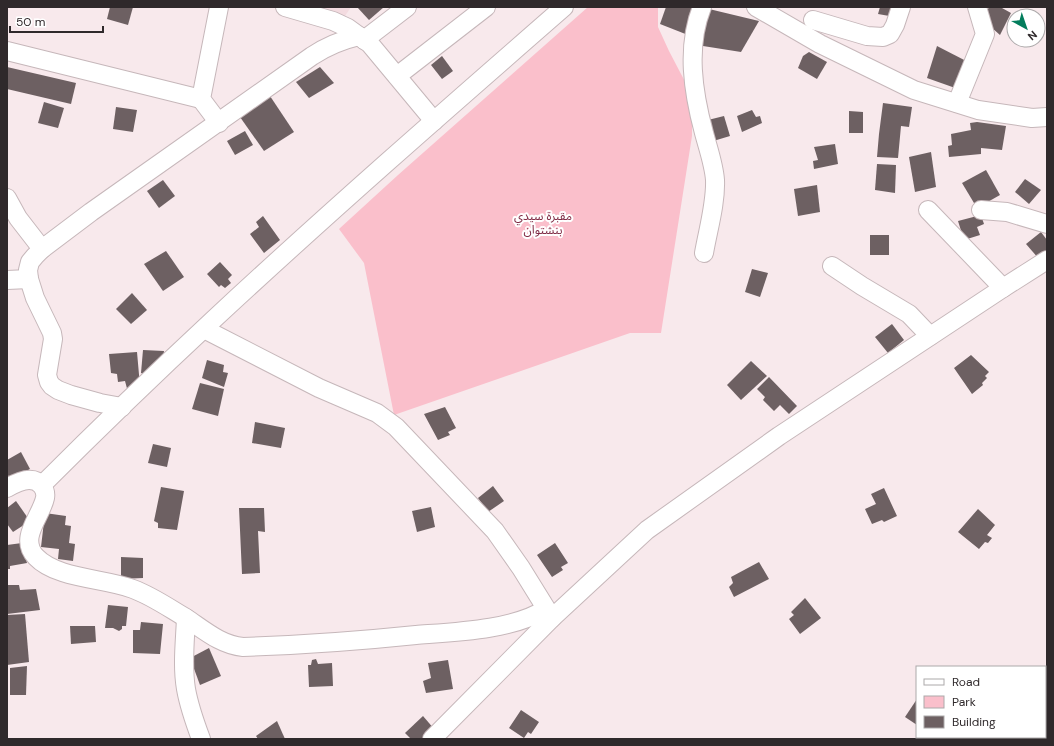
<svg xmlns="http://www.w3.org/2000/svg" width="1054" height="746" font-family="'DM Sans','Noto Sans Arabic',sans-serif">
  <style>
    .built { fill: #f3dbe0 }
    .green { fill: #fabfcb }
    .building { fill: #6d6062 }
    .lines { fill: none; stroke-linecap: round; stroke-linejoin: round }
    .minor-casing { stroke: #c6b7ba; stroke-width: 20 }
    .minor { stroke: #fff; stroke-width: 18 }
    .labels { text-anchor: middle; stroke-width: 4; stroke-linejoin: round; paint-order: stroke }
    .park-label { font-size: 12px; fill: #7f2a44; stroke: #fff }
  </style>
  <rect width="100%" height="100%" fill="#f8e9ec"/>
  <polygon class="built" points="314,7 351,7 345,16"/>
  <polygon class="green" points="588,7 658,7 658,27 669,51 692,95 692,136 661,333 630,333 394,415 364,263 339,229 398,175"/>
  <g class="building">
    <polygon points="110,7 133,7 128,25 107,19"/>
    <polygon points="357,7 384,7 369,20"/>
    <polygon points="666,7 699,7 688,35 660,24"/>
    <polygon points="880,7 898,7 895,17 878,14"/>
    <polygon points="989,7 1002,7 1002,8 1011,13 1000,35 983,20"/>
    <polygon points="709,9 759,21 741,52 703,46 700,42"/>
    <polygon points="937,46 970,63 958,89 927,78"/>
    <polygon points="809,52 827,62 817,79 798,68 803,56"/>
    <polygon points="442,56 453,71 442,79 431,65"/>
    <polygon points="7,67 76,83 71,104 7,89"/>
    <polygon points="320,67 334,83 309,98 296,82"/>
    <polygon points="270,96 294,132 264,151 240,117"/>
    <polygon points="44,102 64,108 58,128 38,123"/>
    <polygon points="883,103 912,107 909,127 901,126 898,158 877,157 879,134"/>
    <polygon points="116,107 137,110 133,132 113,129"/>
    <polygon points="752,110 756,117 760,116 762,123 742,132 737,116"/>
    <polygon points="849,111 863,112 863,133 849,133"/>
    <polygon points="724,116 730,136 710,142 704,121"/>
    <polygon points="977,122 1006,126 1002,150 981,148 981,154 949,157 948,146 952,145 951,134 971,130 970,123"/>
    <polygon points="245,131 253,145 235,155 227,141"/>
    <polygon points="835,144 838,164 814,169 813,161 818,160 814,147"/>
    <polygon points="931,152 936,187 915,192 909,157"/>
    <polygon points="877,164 896,165 895,193 875,190"/>
    <polygon points="986,170 1000,195 977,208 962,183"/>
    <polygon points="1025,179 1041,190 1029,204 1015,192"/>
    <polygon points="163,180 175,196 159,208 147,191"/>
    <polygon points="817,185 820,212 798,216 794,189"/>
    <polygon points="981,215 984,224 977,227 980,235 964,240 958,221"/>
    <polygon points="263,216 280,240 264,253 250,234 259,227 256,222"/>
    <polygon points="1041,232 1047,240 1047,253 1039,259 1026,244"/>
    <rect x="870" y="235" width="19" height="20"/>
    <polygon points="166,251 184,277 163,291 144,264"/>
    <polygon points="220,262 232,275 228,279 231,283 225,288 221,285 219,287 207,274"/>
    <polygon points="752,269 768,273 760,297 745,292"/>
    <polygon points="132,293 147,310 131,324 116,309"/>
    <polygon points="892,324 904,340 888,353 875,337"/>
    <polygon points="143,350 164,351 163,361 148,376 141,373"/>
    <polygon points="137,352 140,386 129,396 125,381 118,382 117,374 111,373 109,354"/>
    <polygon points="971,355 989,372 985,376 987,378 982,383 983,385 972,394 954,368"/>
    <polygon points="207,360 224,365 223,372 228,373 224,387 202,378"/>
    <polygon points="751,361 767,376 741,400 727,385"/>
    <polygon points="769,377 797,406 789,414 780,405 774,411 763,400 765,397 757,389"/>
    <polygon points="200,383 224,389 218,416 192,409"/>
    <polygon points="445,407 456,428 448,432 450,435 438,440 424,414"/>
    <polygon points="255,422 285,428 281,448 252,443"/>
    <polygon points="153,444 171,448 167,467 148,463"/>
    <polygon points="21,452 30,469 11,479 7,474 7,460"/>
    <polygon points="493,486 504,501 488,512 478,498"/>
    <polygon points="161,487 184,491 177,530 158,528 158,523 154,521"/>
    <polygon points="884,488 897,516 884,522 882,520 872,524 865,509 876,504 871,494"/>
    <polygon points="16,501 30,521 13,532 7,524 7,508"/>
    <polygon points="431,507 435,527 417,532 412,511"/>
    <polygon points="239,508 264,508 265,532 258,531 260,573 242,574"/>
    <polygon points="978,509 995,525 987,535 992,538 988,543 985,542 979,549 958,532"/>
    <polygon points="45,513 66,516 65,525 71,526 69,543 75,544 73,561 58,559 59,549 41,547"/>
    <polygon points="22,543 27,563 10,566 10,569 7,569 7,545"/>
    <polygon points="555,543 568,563 561,567 563,570 552,577 537,555"/>
    <polygon points="121,557 143,558 143,578 121,579"/>
    <polygon points="759,562 769,579 734,597 729,587 733,583 731,577"/>
    <polygon points="7,585 19,585 20,590 36,589 40,610 7,614"/>
    <polygon points="805,598 821,618 800,634 789,619 794,615 791,612"/>
    <polygon points="108,605 128,607 126,626 122,626 122,629 119,631 113,628 105,628"/>
    <polygon points="25,614 29,662 7,665 7,615"/>
    <polygon points="141,622 163,624 160,654 133,653 133,630 140,630"/>
    <polygon points="70,626 95,626 96,642 71,644"/>
    <polygon points="209,648 221,676 200,685 190,658"/>
    <polygon points="316,659 318,664 332,663 333,686 309,687 308,665 311,665 312,660"/>
    <polygon points="448,660 453,689 426,693 423,681 431,678 428,663"/>
    <polygon points="27,666 26,695 10,695 10,668"/>
    <polygon points="917,699 917,725 905,717"/>
    <polygon points="521,710 539,722 531,734 528,732 524,738 509,728"/>
    <polygon points="423,716 435,730 426,739 411,739 405,733"/>
    <polygon points="277,721 285,739 258,739 256,736"/>
  </g>
  <g class="lines">
    <defs>
      <g id="minor">
        <polyline points="285,7 333,21 348,28 370,44 434,121"/>
        <path d="M702 7C686 47 693 92 704 133 708 148 714 165 715 180 716 203 708 230 704 253"/>
        <polyline points="756,7 820,44 914,90 978,110 1032,118 1047,117"/>
        <polyline points="813,20 867,36 883,37 890,34 895,25 901,7"/>
        <polyline points="364,40 407,7"/>
        <polyline points="7,51 201,99"/>
        <polyline points="397,76 486,7"/>
        <polyline points="957,103 985,34 977,7"/>
        <polyline points="219,123 201,99 219,7"/>
        <polyline points="7,198 18,218 42,249"/>
        <polyline points="928,210 1003,288"/>
        <polyline points="981,210 1007,212 1047,224"/>
        <polyline points="832,266 862,286 909,314 930,336"/>
        <polyline points="7,280 29,279"/>
        <polyline points="204,329 319,388 377,413 396,427 495,531 521,568 552,618"/>
        <path d="M122 407 100 403 71 395 58 390 52 386 49 382 47 375 53 339 52 333 35 298 29 279 28 270 30 262 35 256 42 249 91 212 312 56C327 46 342 40 359 36"/>
        <path d="M42 485C98 429 155 374 213 320 328 213 446 110 564 7"/>
        <path d="M7 488C17 482 33 474 42 486 45 490 46 493 45 498 41 517 18 538 36 557 57 579 104 578 133 589 152 596 169 608 186 618 204 630 221 645 243 647 301 645 358 641 416 635 455 632 513 630 546 609"/>
        <path d="M186 618C185 642 182 666 186 689 189 706 195 723 201 739"/>
        <polyline points="432,739 552,618 647,530 779,436 1003,288 1047,260"/>
      </g>
    </defs>
    <use href="#minor" class="minor-casing"/>
    <use href="#minor" class="minor"/>
  </g>
  <g class="labels">
    <g class="park-label">
      <text x="543" y="220">مقبرة سيدي<tspan x="543" dy="14">بنشتوان</tspan></text>
    </g>
  </g>
  <rect width="1054" height="746" fill="none" stroke="#2f292b" stroke-width="16"/>
  <rect x="916" y="666" width="130" height="72" fill="#ffffff" stroke="#aca9aa"/>
  <rect x="924" y="679" width="20" height="6" fill="#ffffff" stroke="#aca9aa"/>
  <text x="952" y="686" font-size="12" fill="#2f292b">Road</text>
  <rect x="924" y="696" width="20" height="12" fill="#fabfcb" stroke="#aca9aa"/>
  <text x="952" y="706" font-size="12" fill="#2f292b">Park</text>
  <rect x="924" y="716" width="20" height="12" fill="#6d6062" stroke="#aca9aa"/>
  <text x="952" y="726" font-size="12" fill="#2f292b">Building</text>
  <g transform="translate(1026 28) rotate(140)"><circle r="19" fill="#ffffff" stroke="#aca9aa"/>
  <path d="M0-3L7 15L0 10L-7 15Z" fill="#037d5c"/>
  <text y="-6" font-size="11" font-weight="bold" text-anchor="middle" fill="#2f292b">N</text>
  </g>
  <path d="M10 26v6h93v-6" fill="none" stroke="#2f292b" stroke-width="2"/>
  <text x="16" y="26" font-size="12" fill="#2f292b" stroke="#ffffff" stroke-width="3" paint-order="stroke">50 m</text>
</svg>
